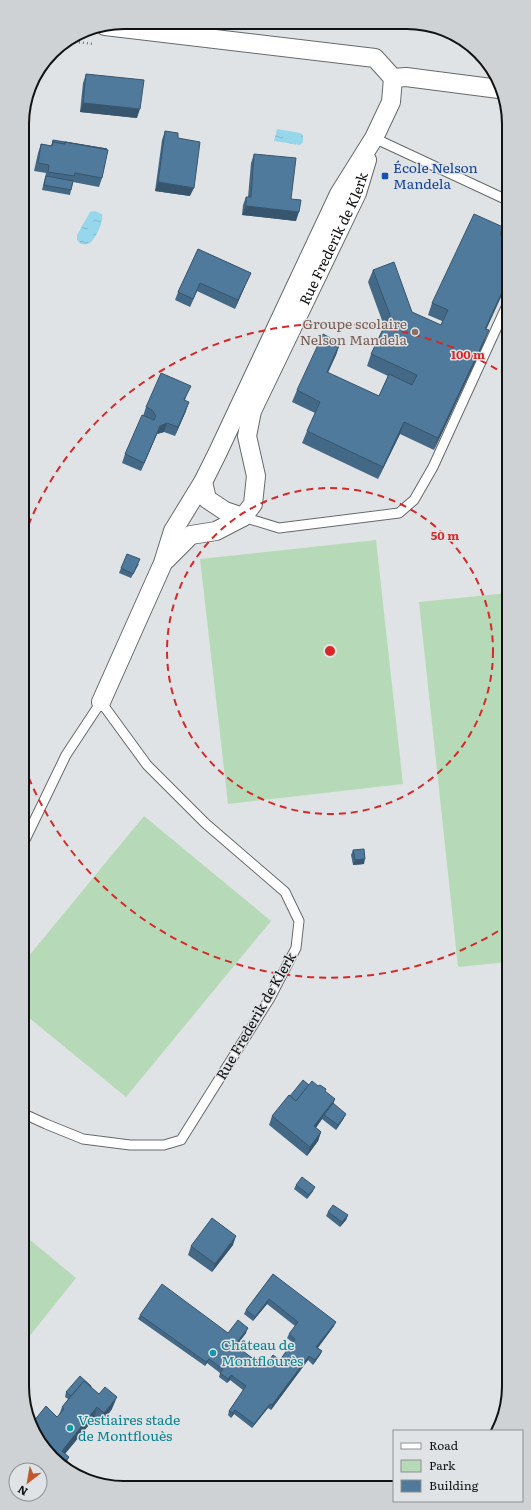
<svg xmlns="http://www.w3.org/2000/svg" width="531" height="1510" font-family="Literata,serif">
  <style>
    .park { fill: #b6dab8 }
    .water { fill: url(#water-ripples) }
    .lines { fill: none; stroke-linecap: round; stroke-linejoin: round }
    .service-casing { stroke: #67696b; stroke-width: 11 }
    .minor-casing { stroke: #67696b; stroke-width: 20 }
    .path { stroke: #78797b; stroke-width: 2.5; stroke-dasharray: 1 3; stroke-linecap: butt }
    .service { stroke: #fff; stroke-width: 9 }
    .minor { stroke: #fff; stroke-width: 18 }
    .wall { fill: #446986 }
    .shaded-wall { fill: #37556d }
    .building { fill: #4f7a9c; stroke: #37556d }
    .ring { fill: none; stroke: #d62828; stroke-width: 2; stroke-dasharray: 7 5 }
    .transit-dot { fill: #1a4fb4; stroke: #e0e3e5; stroke-width: 1.5 }
    .education-dot { fill: #8d6e63; stroke: #e0e3e5; stroke-width: 1.5 }
    .culture-dot { fill: #0f9aa8; stroke: #e0e3e5; stroke-width: 1.5 }
    .labels { text-anchor: middle; stroke-width: 3; stroke-linejoin: round; paint-order: stroke }
    .transit-label { font-size: 14px; fill: #164399; stroke: #e0e3e5; text-anchor: start }
    .street-label { font-size: 14px; fill: #111213; stroke: #e0e3e5 }
    .education-label { font-size: 14px; fill: #785e54; stroke: #e0e3e5; text-anchor: end }
    .culture-label { font-size: 14px; fill: #0d838f; stroke: #e0e3e5; text-anchor: start }
    .rim { fill: none; stroke: #111213; stroke-width: 2 }
    .centre { fill: #d62828; stroke: #e0e3e5; stroke-width: 2 }
    .ring-label { font-size: 12px; text-anchor: middle; font-weight: bold; fill: #d62828; stroke: #e0e3e5; stroke-width: 3; stroke-linejoin: round; paint-order: stroke }
  </style>
  <defs>
    <pattern id="water-ripples" width="26" height="14" patternUnits="userSpaceOnUse"><rect width="26" height="14" fill="#97d7ec"/><path d="M2 4q2-2 4 0t4 0M15 11q2-2 4 0t4 0" fill="none" stroke="#81b8ca"/></pattern>
  </defs>
  <rect width="100%" height="100%" fill="#e0e3e5"/>
  <g class="park">
    <polygon points="376,540 403,784 228,804 200,559"/>
    <polygon points="508,593 508,962 458,967 419,602"/>
    <polygon points="144,816 271,921 126,1097 23,1013 23,963"/>
    <polygon points="24,1235 76,1278 24,1343"/>
  </g>
  <g class="water">
    <polygon points="277,129 300,133 303,135 303,142 300,145 274,141"/>
    <path d="M95 211 102 214C104 221 96 238 90 243 87 245 84 244 81 244L77 240V235L90 212Z"/>
  </g>
  <g class="lines">
    <defs>
      <g id="service">
        <polyline points="374,138 507,200"/>
        <polyline points="243,517 279,528 399,513 414,500 433,467 507,305"/>
        <polyline points="23,844 66,755 101,702 147,765 205,823 285,892 299,921 296,948 270,998 181,1140 164,1145 130,1145 83,1139 46,1124 24,1114"/>
      </g>
      <g id="minor">
        <polyline points="105,26 375,58 393,78 406,77 499,89"/>
        <polyline points="203,482 207,499 225,511 243,517"/>
        <path id="s1" d="M166 560 191 535 216 531 243 517 253 504 256 476 247 436 252 411 357 193 367 160"/>
        <polyline points="101,702 163,563 173,531 203,482 217,454 339,194 374,138 391,102 393,78"/>
      </g>
    </defs>
    <use href="#service" class="service-casing"/>
    <use href="#minor" class="minor-casing"/>
    <polyline class="path" points="67,41 94,44"/>
    <use href="#service" class="service"/>
    <use href="#minor" class="minor"/>
  </g>
  <g class="wall">
    <polygon points="86,74 137,118 80,112 83,83"/>
    <polygon points="165,131 178,138 190,196 155,191 162,140"/>
    <polygon points="53,140 102,178 99,187 73,182 71,190 70,195 42,190 46,173 34,171 38,153 41,144 51,146"/>
    <polygon points="254,154 291,199 296,221 242,215 243,205 246,197 248,197 251,163"/>
    <polygon points="500,235 484,343 434,450 400,434 378,479 302,443 307,431 315,413 292,402 297,390 340,343 336,355 328,373 379,396 388,376 367,366 371,354 384,326 368,282 373,270 412,312 441,325 442,321 428,315 432,303"/>
    <polygon points="198,249 251,273 235,309 197,291 190,307 175,300 178,292"/>
    <polygon points="187,394 185,400 186,411 175,436 164,432 157,434 141,471 122,463 125,454 143,416 146,407"/>
    <polygon points="139,564 131,578 119,573 121,568"/>
    <polygon points="353,850 364,864 353,865 351,855"/>
    <polygon points="309,1085 325,1092 344,1118 336,1130 322,1119 316,1128 321,1132 318,1141 307,1156 269,1125 272,1116 290,1096"/>
    <polygon points="296,1185 313,1191 307,1199 294,1189"/>
    <polygon points="328,1212 348,1215 346,1220 340,1227 326,1216"/>
    <polygon points="233,1245 212,1272 188,1255 191,1246"/>
    <polygon points="273,1274 334,1326 318,1348 322,1351 320,1355 313,1365 308,1360 271,1410 268,1408 252,1428 234,1414 231,1418 228,1415 229,1411 243,1390 230,1380 227,1383 219,1377 220,1373 207,1363 205,1366 138,1319 140,1315 228,1333 246,1333 236,1346 264,1367 280,1360 293,1343 287,1338 289,1334 295,1326 267,1304 253,1321 244,1314 246,1310"/>
    <polygon points="91,1386 91,1387 112,1409 100,1425 93,1420 65,1454 65,1466 57,1417 59,1415 62,1407 68,1399 65,1397 66,1392"/>
  </g>
  <g class="shaded-wall">
    <polygon points="83,103 140,109 137,118 80,112"/>
    <polygon points="158,182 194,188 190,196 155,191"/>
    <polygon points="246,206 299,212 296,221 242,215"/>
    <polygon points="251,273 247,281 235,309 238,300"/>
    <polygon points="507,281 507,284 481,341 485,329"/>
    <polygon points="200,283 197,291 190,307 193,299"/>
    <polygon points="489,330 484,343 434,450 438,438"/>
    <polygon points="340,343 336,355 322,384 327,372"/>
    <polygon points="189,402 186,411 175,436 178,427"/>
    <polygon points="404,422 400,434 378,479 383,467"/>
    <polygon points="167,423 164,432 157,434 141,471 144,463 160,426"/>
    <polygon points="365,859 364,864 353,865 355,860"/>
    <polygon points="335,1099 332,1108 324,1115 322,1119 311,1134 314,1126"/>
    <polygon points="346,1114 344,1118 336,1130 338,1125"/>
    <polygon points="321,1132 318,1141 307,1156 310,1147"/>
    <polygon points="315,1187 313,1191 307,1199 309,1195"/>
    <polygon points="348,1215 346,1220 340,1227 342,1222"/>
    <polygon points="236,1236 233,1245 212,1272 215,1264"/>
    <polygon points="269,1299 267,1304 253,1321 255,1317"/>
    <polygon points="336,1322 334,1326 315,1351 316,1347"/>
    <polygon points="248,1328 246,1333 234,1349 235,1345"/>
    <polygon points="322,1351 320,1355 313,1365 315,1360"/>
    <polygon points="309,1356 308,1360 271,1410 272,1405"/>
    <polygon points="209,1359 207,1363 205,1366 206,1362"/>
    <polygon points="231,1375 230,1380 227,1383 228,1379"/>
    <polygon points="117,1397 112,1409 100,1425 104,1413"/>
    <polygon points="270,1404 268,1408 252,1428 254,1424"/>
    <polygon points="97,1407 93,1420 58,1462 62,1451"/>
    <polygon points="235,1410 234,1414 231,1418 233,1413"/>
    <polygon points="69,1457 65,1466 63,1464"/>
  </g>
  <g class="building">
    <polygon points="86,74 144,80 140,109 83,103"/>
    <polygon points="165,131 178,133 178,138 200,142 194,188 158,182"/>
    <polygon points="53,140 107,149 65,142 65,144 53,142 52,146"/>
    <polygon points="53,142 65,144 65,142 108,150 102,178 75,173 74,176 48,172 49,165 38,163 41,144 52,146"/>
    <polygon points="254,154 296,158 291,199 301,200 299,212 246,206 246,197 251,197"/>
    <polygon points="46,176 73,181 71,190 44,185"/>
    <polygon points="474,214 503,227 500,235 507,239 507,281 485,329 489,330 438,438 404,422 383,467 307,431 320,402 297,390 323,334 340,343 327,372 379,396 389,374 412,385 417,375 371,354 390,315 373,270 394,262 412,312 441,325 448,310 432,303"/>
    <polygon points="198,249 251,273 238,300 200,283 193,299 178,292"/>
    <polygon points="161,373 191,386 184,400 189,402 178,427 167,423 160,426 144,463 125,454 142,415 154,420 156,416 152,410 146,407"/>
    <polygon points="127,554 140,559 133,574 121,568"/>
    <polygon points="364,849 365,859 355,860 353,850"/>
    <polygon points="303,1080 309,1085 296,1101 290,1096"/>
    <polygon points="312,1081 318,1086 320,1085 326,1089 325,1091 335,1099 314,1126 321,1132 310,1147 272,1116 289,1095 296,1101"/>
    <polygon points="333,1103 346,1114 338,1125 324,1115"/>
    <polygon points="302,1177 315,1187 309,1195 296,1185"/>
    <polygon points="333,1205 348,1215 342,1222 328,1212"/>
    <polygon points="212,1218 236,1236 215,1264 191,1246"/>
    <polygon points="273,1274 336,1322 316,1347 322,1351 315,1360 309,1356 272,1405 270,1404 254,1424 235,1410 233,1413 229,1411 246,1386 231,1375 228,1379 220,1373 223,1369 209,1359 206,1362 140,1315 162,1284 228,1333 238,1320 248,1328 235,1345 264,1367 273,1355 280,1360 295,1339 289,1334 298,1322 269,1299 255,1317 246,1310"/>
    <polygon points="80,1376 91,1386 91,1387 84,1381 71,1396 66,1392"/>
    <polygon points="84,1381 99,1394 105,1387 117,1397 104,1413 97,1407 62,1451 69,1457 63,1464 52,1458 33,1422 46,1406 57,1417 64,1409 62,1407"/>
  </g>
  <g class="ring">
    <circle cx="330" cy="651" r="163"/>
    <path d="M508 925A327 327 0 0 1 24 766M24 536A327 327 0 0 1 506 375"/>
  </g>
  <rect class="transit-dot" x="381" y="172" width="8" height="8" rx="2"/>
  <circle class="education-dot" cx="415" cy="332" r="4"/>
  <g class="culture-dot">
    <circle cx="213" cy="1353" r="4"/>
    <circle cx="70" cy="1428" r="4"/>
  </g>
  <g class="labels">
    <g class="transit-label">
      <text x="393" y="173">École Nelson<tspan x="393" dy="16">Mandela</tspan></text>
    </g>
    <g class="street-label">
      <text dy="5" stroke="none"><textPath href="#s1" startOffset="393">Rue Frederik de Klerk</textPath></text>
      <text transform="translate(256 1016) rotate(-60)" y="5">Rue Frederik de Klerk</text>
    </g>
    <g class="education-label">
      <text x="407" y="329">Groupe scolaire<tspan x="407" dy="16">Nelson Mandela</tspan></text>
    </g>
    <g class="culture-label">
      <text x="221" y="1350">Château de<tspan x="221" dy="16">Montflourès</tspan></text>
      <text x="78" y="1425">Vestiaires stade<tspan x="78" dy="16">de Montflouès</tspan></text>
    </g>
  </g>
  <path d="M0 0H531V1510H0ZM124 29H407A95 95 0 0 1 502 124V1386A95 95 0 0 1 407 1481H124A95 95 0 0 1 29 1386V124A95 95 0 0 1 124 29Z" fill="#cfd2d4" fill-rule="evenodd"/>
  <path class="rim" d="M124 29H407A95 95 0 0 1 502 124V1386A95 95 0 0 1 407 1481H124A95 95 0 0 1 29 1386V124A95 95 0 0 1 124 29Z"/>
  <circle cx="330" cy="651" r="6" class="centre"/>
  <g class="ring-label">
    <text x="468" y="359">100 m</text>
    <text x="445" y="540">50 m</text>
  </g>
  <rect x="393" y="1430" width="130" height="72" fill="#e0e3e5" stroke="#8d8f91"/>
  <rect x="401" y="1443" width="20" height="6" fill="#ffffff" stroke="#8d8f91"/>
  <text x="429" y="1450" font-size="12" fill="#111213">Road</text>
  <rect x="401" y="1460" width="20" height="12" fill="#b6dab8" stroke="#8d8f91"/>
  <text x="429" y="1470" font-size="12" fill="#111213">Park</text>
  <rect x="401" y="1480" width="20" height="12" fill="#4f7a9c" stroke="#8d8f91"/>
  <text x="429" y="1490" font-size="12" fill="#111213">Building</text>
  <g transform="translate(28 1482) rotate(211)"><circle r="19" fill="#e0e3e5" stroke="#8d8f91"/>
  <path d="M0-3L7 15L0 10L-7 15Z" fill="#c0592f"/>
  <text y="-6" font-size="11" font-weight="bold" text-anchor="middle" fill="#111213">N</text>
  </g>
</svg>
